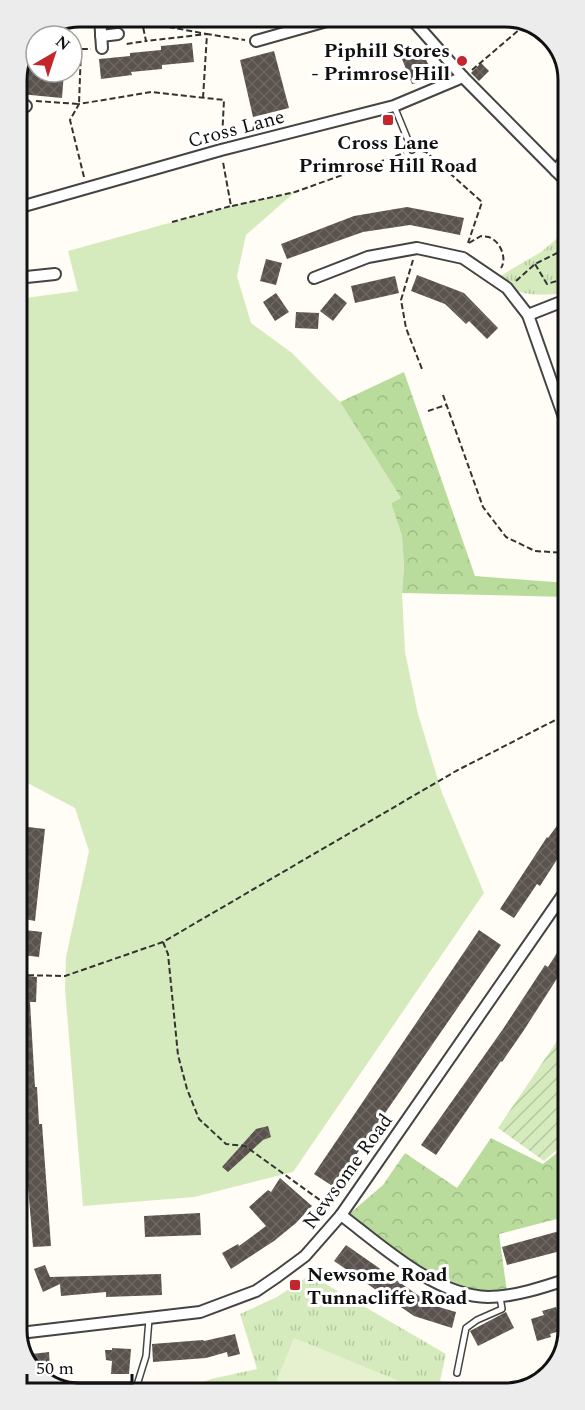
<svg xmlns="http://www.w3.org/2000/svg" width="585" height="1410" font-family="Spectral,serif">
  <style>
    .grass { fill: #d5ebbd }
    .forest { fill: url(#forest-crowns) }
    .park { fill: url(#park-tufts) }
    .garden { fill: url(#garden-furrows) }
    .pitch { fill: #e6f2cf }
    .building { fill: url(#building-cross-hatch) }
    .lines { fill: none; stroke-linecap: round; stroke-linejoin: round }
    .service-casing { stroke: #444; stroke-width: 8 }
    .minor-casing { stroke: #444; stroke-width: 14 }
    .path { stroke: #333; stroke-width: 2; stroke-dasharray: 6 3; stroke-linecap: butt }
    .service { stroke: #fff; stroke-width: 5 }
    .minor { stroke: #fff; stroke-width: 10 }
    .poi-dot { fill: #c4262e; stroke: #fff; stroke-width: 2 }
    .labels { text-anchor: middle; stroke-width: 6; stroke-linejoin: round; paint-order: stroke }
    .poi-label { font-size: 20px; font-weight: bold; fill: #111; stroke: #fff; text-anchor: end }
    .street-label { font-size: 20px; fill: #111; stroke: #fff }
    .rim { fill: none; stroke: #111; stroke-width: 3 }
  </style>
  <defs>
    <pattern id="forest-crowns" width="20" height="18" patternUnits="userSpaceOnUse" patternTransform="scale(1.5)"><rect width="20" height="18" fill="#b9dc9c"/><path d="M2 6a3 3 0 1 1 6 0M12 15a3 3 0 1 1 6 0" fill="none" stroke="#9ebc85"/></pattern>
    <pattern id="park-tufts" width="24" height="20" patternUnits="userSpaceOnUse" patternTransform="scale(1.5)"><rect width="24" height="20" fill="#d5ebbd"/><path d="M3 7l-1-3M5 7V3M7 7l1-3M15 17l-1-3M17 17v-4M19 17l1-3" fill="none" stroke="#b6c8a1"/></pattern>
    <pattern id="garden-furrows" width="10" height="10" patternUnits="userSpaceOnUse" patternTransform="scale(1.5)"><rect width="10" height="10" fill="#d5ebbd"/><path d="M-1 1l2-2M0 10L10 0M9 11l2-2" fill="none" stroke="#b6c8a1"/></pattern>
    <pattern id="building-cross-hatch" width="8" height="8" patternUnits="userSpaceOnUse" patternTransform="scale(1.5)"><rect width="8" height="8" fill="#5a524d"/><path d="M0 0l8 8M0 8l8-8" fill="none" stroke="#6d6662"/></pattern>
  </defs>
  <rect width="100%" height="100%" fill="#fffdf5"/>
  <polygon class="grass" points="295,192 246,235 237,276 251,323 292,353 340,402 401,498 391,503 402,536 404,566 402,593 405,652 418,714 442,793 484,893 293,1172 194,1197 83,1206 65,989 66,957 89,851 75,808 18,778 17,299 78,291 68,251 231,206"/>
  <g class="forest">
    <polygon points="404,372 475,576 567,583 567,597 402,593 404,566 402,536 391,503 401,498 340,402"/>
    <path d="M491 1138 543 1164 568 1144V1216L499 1234 507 1292C495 1292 481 1294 469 1292 432 1284 379 1238 348 1215L383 1185 405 1153 457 1188Z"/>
  </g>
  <g class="park">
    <path d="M566 231V293C538 296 517 297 495 279L541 252Z"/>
    <polygon points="310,1275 446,1354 440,1381 459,1383 457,1391 175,1393 211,1379 257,1369 240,1314 277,1297"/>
  </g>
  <polygon class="garden" points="568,1025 568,1140 544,1161 498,1128"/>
  <polygon class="pitch" points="294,1338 424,1391 272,1392"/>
  <g class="building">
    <polygon points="192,43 194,62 162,65 162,69 131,72 132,75 101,79 99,59 130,56 130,53 161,50 161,46"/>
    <polygon points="274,51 289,108 253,117 240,60"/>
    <polygon points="421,51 436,78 412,84 402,59"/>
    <polygon points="27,52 36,53 36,72 64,72 62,98 20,94 22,64"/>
    <polygon points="481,63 489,71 479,81 471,73"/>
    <polygon points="407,207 464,218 460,235 410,225 363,232 287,259 281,244 354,216"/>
    <polygon points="266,259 282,263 276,285 260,281"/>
    <polygon points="417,275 464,293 498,328 487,339 469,321 466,324 445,304 411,291"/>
    <polygon points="395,276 399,293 355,303 351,286"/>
    <polygon points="276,293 289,312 275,321 263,302"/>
    <polygon points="335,293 347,303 333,321 320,311"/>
    <polygon points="296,312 319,313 318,329 295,328"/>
    <polygon points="567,812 567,844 540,886 537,884 514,918 500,909 547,837 548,838"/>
    <polygon points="28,827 45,829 35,921 19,918 21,885"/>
    <polygon points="25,930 42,932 39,957 22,955"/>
    <polygon points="479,930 501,945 334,1187 314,1174"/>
    <polygon points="567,937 568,972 563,969 524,1030 502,1062 501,1061 436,1155 421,1145 503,1029 545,965 548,967"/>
    <polygon points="21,972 28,972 28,976 37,977 36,1002 30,1002 35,1087 37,1087 39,1124 42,1124 51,1246 33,1247 19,1075"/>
    <polygon points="268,1126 271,1137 263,1140 228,1172 222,1167 256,1129"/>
    <polygon points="280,1178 312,1206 296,1223 274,1241 231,1269 222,1253 238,1244 239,1246 266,1226 249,1207 268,1190 271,1192"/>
    <polygon points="200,1213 201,1235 145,1237 144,1216"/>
    <polygon points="563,1230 568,1249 507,1265 502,1247"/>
    <polygon points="346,1245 432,1305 456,1312 452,1328 414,1316 334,1261"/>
    <polygon points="45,1265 50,1277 161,1274 162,1295 106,1297 106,1292 61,1296 60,1284 43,1292 34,1269"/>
    <polygon points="556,1307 563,1330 550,1334 551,1337 537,1341 531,1319 544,1315 542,1311"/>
    <polygon points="506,1312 514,1328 478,1346 470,1331"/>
    <polygon points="235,1334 240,1354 228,1357 227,1352 206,1358 153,1362 152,1344 203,1340 204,1341"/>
    <polygon points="112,1348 131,1349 129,1374 111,1374 112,1361 106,1360 105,1350 112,1350"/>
    <polygon points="49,1352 50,1369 35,1372 23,1355"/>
  </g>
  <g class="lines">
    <defs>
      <g id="service">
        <polyline points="394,106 412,150"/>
        <polyline points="457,1373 466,1328 477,1320 502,1309 500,1297"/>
        <polyline points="137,1385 146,1356 149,1319"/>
      </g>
      <g id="minor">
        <polyline points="100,17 102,48"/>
        <polyline points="410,17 463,77 566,181"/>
        <polyline points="416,24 426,17"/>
        <polyline points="101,36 118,34"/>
        <polyline points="256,41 341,17"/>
        <polyline points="17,105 26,106"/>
        <polyline points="556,171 565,159"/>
        <polyline points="17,208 221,150 394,106 463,77"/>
        <polyline points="17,278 55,274"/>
        <polyline points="314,278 368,257 417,248 463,258 507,288 528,315"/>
        <polyline points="566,300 528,315 566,423"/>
        <path d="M341 1215C381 1245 435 1296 488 1297 514 1297 544 1287 568 1279"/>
        <polyline points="20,1333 200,1312 256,1291 278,1276 305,1256 341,1215 567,889"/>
      </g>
    </defs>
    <use href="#service" class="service-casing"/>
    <use href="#minor" class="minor-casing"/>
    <g class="path">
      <polyline points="112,20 142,22 146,41 126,44"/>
      <polyline points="142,22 207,34 146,41"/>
      <polyline points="472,70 527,23"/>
      <polyline points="203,98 207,34 245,40"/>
      <polyline points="36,101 79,104 81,49 91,49"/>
      <polyline points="422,151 426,152 482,202 468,243"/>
      <polyline points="84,177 70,120 79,104 151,92 224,100 222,139"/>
      <polyline points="232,206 295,192 404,153"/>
      <polyline points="172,222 231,206 223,162"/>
      <path d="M469 243 481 236C484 237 488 236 491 238 501 243 507 259 501 268"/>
      <polyline points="559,252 560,262 566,270"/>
      <polyline points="413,260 401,300 406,328 422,369"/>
      <polyline points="535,264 547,284 566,278"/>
      <polyline points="516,281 535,264 559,252 566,244"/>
      <polyline points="443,395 483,507 506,537 535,551 566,553"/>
      <polyline points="428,411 446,405"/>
      <polyline points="567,664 561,692 567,706"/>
      <polyline points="163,942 168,954 178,1055 187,1089 199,1119 226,1144 245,1146 331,1208"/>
      <polyline points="19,975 65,976 163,942 456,771 567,714"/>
      <polyline points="70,1391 128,1387"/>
      <polyline points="452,1391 454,1382"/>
    </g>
    <use href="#service" class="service"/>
    <use href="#minor" class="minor"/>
  </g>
  <g class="poi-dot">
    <circle cx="462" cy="61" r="6"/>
    <rect x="382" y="114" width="12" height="12" rx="3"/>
    <rect x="289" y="1279" width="12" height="12" rx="3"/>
  </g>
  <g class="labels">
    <g class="poi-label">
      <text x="450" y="57">Piphill Stores<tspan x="450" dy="23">- Primrose Hill</tspan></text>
      <text x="388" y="149" text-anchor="middle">Cross Lane<tspan x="388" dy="23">Primrose Hill Road</tspan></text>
      <text x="307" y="1281" text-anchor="start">Newsome Road<tspan x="307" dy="23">Tunnacliffe Road</tspan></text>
    </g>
    <g class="street-label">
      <text transform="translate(236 128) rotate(-15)" y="7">Cross Lane</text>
      <text transform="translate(347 1171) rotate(-54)" y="7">Newsome Road</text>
    </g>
  </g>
  <path d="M0 0H585V1410H0ZM80 27H505A53 53 0 0 1 558 80V1330A53 53 0 0 1 505 1383H80A53 53 0 0 1 27 1330V80A53 53 0 0 1 80 27Z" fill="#ececec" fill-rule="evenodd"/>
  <path class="rim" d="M80 27H505A53 53 0 0 1 558 80V1330A53 53 0 0 1 505 1383H80A53 53 0 0 1 27 1330V80A53 53 0 0 1 80 27Z"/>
  <g transform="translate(54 54) rotate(39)"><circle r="28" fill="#ffffff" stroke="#a0a0a0" stroke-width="1.5"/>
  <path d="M0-4.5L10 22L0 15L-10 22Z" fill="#c4262e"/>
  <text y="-9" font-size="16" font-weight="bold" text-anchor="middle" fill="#111111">N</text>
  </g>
  <path d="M27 1374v9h105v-9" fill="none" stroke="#111111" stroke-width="3"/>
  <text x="36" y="1374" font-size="18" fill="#111111" stroke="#ffffff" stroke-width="4.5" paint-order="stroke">50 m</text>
</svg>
